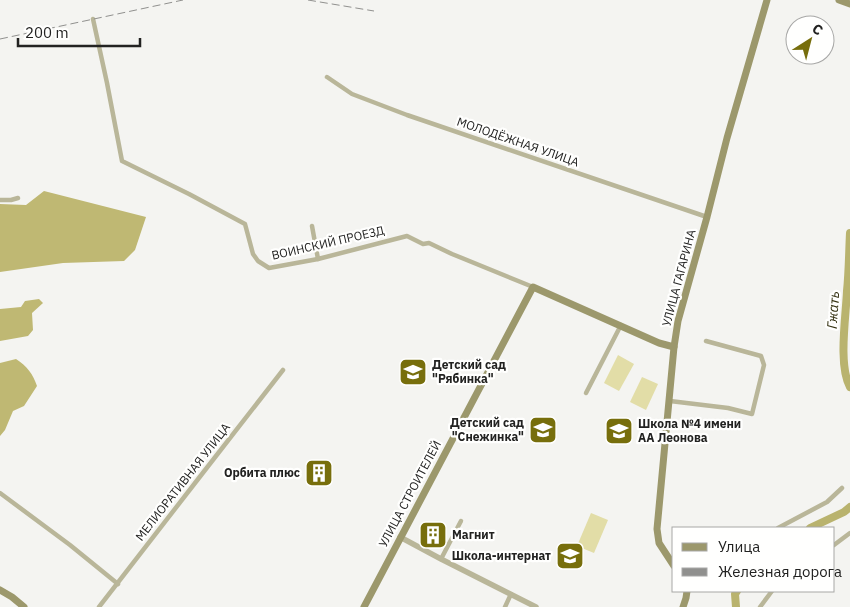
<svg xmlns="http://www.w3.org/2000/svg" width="850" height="607" font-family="'IBM Plex Sans',sans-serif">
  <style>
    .green { fill: #e2dda7 }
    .forest { fill: #bfb873 }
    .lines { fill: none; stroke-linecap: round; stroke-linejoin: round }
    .river { stroke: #b9b36e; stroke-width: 8 }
    .minor { stroke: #b9b699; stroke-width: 4.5 }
    .tertiary { stroke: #b9b699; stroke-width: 5.5 }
    .secondary { stroke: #9c986c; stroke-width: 7 }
    .rail { stroke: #90908e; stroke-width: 1; stroke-dasharray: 8 4; stroke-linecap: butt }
    .labels { text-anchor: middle; stroke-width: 4.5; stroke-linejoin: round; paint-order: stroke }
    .street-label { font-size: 12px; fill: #222221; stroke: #fffffe }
    .poi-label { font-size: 12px; font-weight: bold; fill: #222221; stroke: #fffffe; text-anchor: start }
    .water-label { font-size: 14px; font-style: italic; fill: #333010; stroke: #fffffe }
  </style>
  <rect width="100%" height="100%" fill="#f4f4f1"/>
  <g class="green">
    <polygon points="618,355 634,364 619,391 604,383"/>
    <polygon points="642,377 658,384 646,410 630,402"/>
    <polygon points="591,513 608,520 594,553 577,546"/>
  </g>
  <g class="forest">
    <polygon points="44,191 146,217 135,250 124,261 63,263 0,272 0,204 26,205"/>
    <polygon points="39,299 43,303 32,313 33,330 28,336 0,341 0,309 21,307 25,301"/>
    <path d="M16 359C27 366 33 374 37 386L24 406 13 411 5 430 0 436V363Z"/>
  </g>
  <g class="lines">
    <g class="river">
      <path d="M850 233C849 252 849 272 847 291 846 316 838 365 850 387"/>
      <polyline points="810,528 844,512 850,507"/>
      <polyline points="736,607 735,594 737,591"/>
    </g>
    <g class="minor">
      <polyline points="93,19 107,83 122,161 189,194 245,224 253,254 258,261 269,268 318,259 407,236 423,244 429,243 452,254 533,287"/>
      <polyline points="327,77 352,94 407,115 707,217"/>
      <polyline points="0,200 11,200 18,198"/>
      <polyline points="312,226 318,259"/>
      <polyline points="586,393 621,325"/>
      <polyline points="670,401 728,408 752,414 764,365 761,356 706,341"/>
      <polyline points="0,493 70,545 118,584"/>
      <polyline points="778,528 827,502 842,488"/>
      <polyline points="834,545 850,533"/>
      <polyline points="441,559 461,521"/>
      <polyline points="99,607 202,474 283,370"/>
      <polyline points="505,607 511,594"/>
      <polyline points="760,607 772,591"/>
    </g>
    <polyline class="tertiary" points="400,537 441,559 536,607"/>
    <g class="secondary">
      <polyline points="839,0 850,4"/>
      <polyline points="674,566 659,543 657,529 674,347 678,321 707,217 727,138 767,0"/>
      <polyline points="0,590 12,597 24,607"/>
      <polyline points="364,607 533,287 659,343 674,347"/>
      <polyline points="683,607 686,598 687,591"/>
    </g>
    <g class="rail">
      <polyline points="308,0 374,11"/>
      <polyline points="0,39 183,0"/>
    </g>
  </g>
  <defs>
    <symbol id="school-square" viewBox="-11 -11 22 22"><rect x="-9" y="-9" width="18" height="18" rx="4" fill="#776e0c" stroke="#fffffe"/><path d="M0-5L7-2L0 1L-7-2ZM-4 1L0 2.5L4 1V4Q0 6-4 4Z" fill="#fff"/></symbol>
    <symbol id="building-square" viewBox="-11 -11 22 22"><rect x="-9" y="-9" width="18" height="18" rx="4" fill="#776e0c" stroke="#fffffe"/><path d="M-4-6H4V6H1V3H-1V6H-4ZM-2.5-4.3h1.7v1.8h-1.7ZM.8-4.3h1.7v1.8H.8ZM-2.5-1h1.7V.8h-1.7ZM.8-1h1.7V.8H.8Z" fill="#fff"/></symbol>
  </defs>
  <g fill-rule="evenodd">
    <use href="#school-square" x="397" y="356" width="32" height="32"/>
    <use href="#school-square" x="527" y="414" width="32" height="32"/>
    <use href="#school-square" x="603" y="415" width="32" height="32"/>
    <use href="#building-square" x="303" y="457" width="32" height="32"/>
    <use href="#building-square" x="417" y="519" width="32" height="32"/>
    <use href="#school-square" x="554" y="540" width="32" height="32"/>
  </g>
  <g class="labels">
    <g class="street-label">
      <text transform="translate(518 142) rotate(19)" y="4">МОЛОДЁЖНАЯ УЛИЦА</text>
      <text transform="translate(328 243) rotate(-13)" y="4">ВОИНСКИЙ ПРОЕЗД</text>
      <text transform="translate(679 278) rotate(-75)" y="4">УЛИЦА ГАГАРИНА</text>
      <text transform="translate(183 482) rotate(-52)" y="4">МЕЛИОРАТИВНАЯ УЛИЦА</text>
      <text transform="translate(410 494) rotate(-62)" y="4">УЛИЦА СТРОИТЕЛЕЙ</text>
    </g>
    <g class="poi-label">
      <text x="432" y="369">Детский сад<tspan x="432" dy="14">"Рябинка"</tspan></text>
      <text x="524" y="427" text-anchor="end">Детский сад<tspan x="524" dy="14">"Снежинка"</tspan></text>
      <text x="638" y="428">Школа №4 имени<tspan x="638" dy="14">АА Леонова</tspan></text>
      <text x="300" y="477" text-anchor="end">Орбита плюс</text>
      <text x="452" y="539">Магнит</text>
      <text x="551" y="560" text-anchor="end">Школа-интернат</text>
    </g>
    <g class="water-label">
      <text transform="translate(833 310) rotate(-86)" y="5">Гжать</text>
    </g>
  </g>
  <rect x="672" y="527" width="162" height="65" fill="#fffffe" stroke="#a7a7a6"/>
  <rect x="682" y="543" width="25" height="8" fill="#9c986c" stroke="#a7a7a6"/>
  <text x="718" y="552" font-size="15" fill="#222221">Улица</text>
  <rect x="682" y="568" width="25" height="8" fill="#90908e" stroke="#a7a7a6"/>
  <text x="718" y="577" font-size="15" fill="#222221">Железная дорога</text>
  <g transform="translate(810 40) rotate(36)"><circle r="24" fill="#fffffe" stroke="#a7a7a6"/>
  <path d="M0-4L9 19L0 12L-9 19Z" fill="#776e0c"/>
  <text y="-8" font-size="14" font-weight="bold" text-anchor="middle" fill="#222221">С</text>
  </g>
  <path d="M18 38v8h122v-8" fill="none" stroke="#222221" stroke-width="2.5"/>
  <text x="25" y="38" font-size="15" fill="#222221" stroke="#fffffe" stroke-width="4" paint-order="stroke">200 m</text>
</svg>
